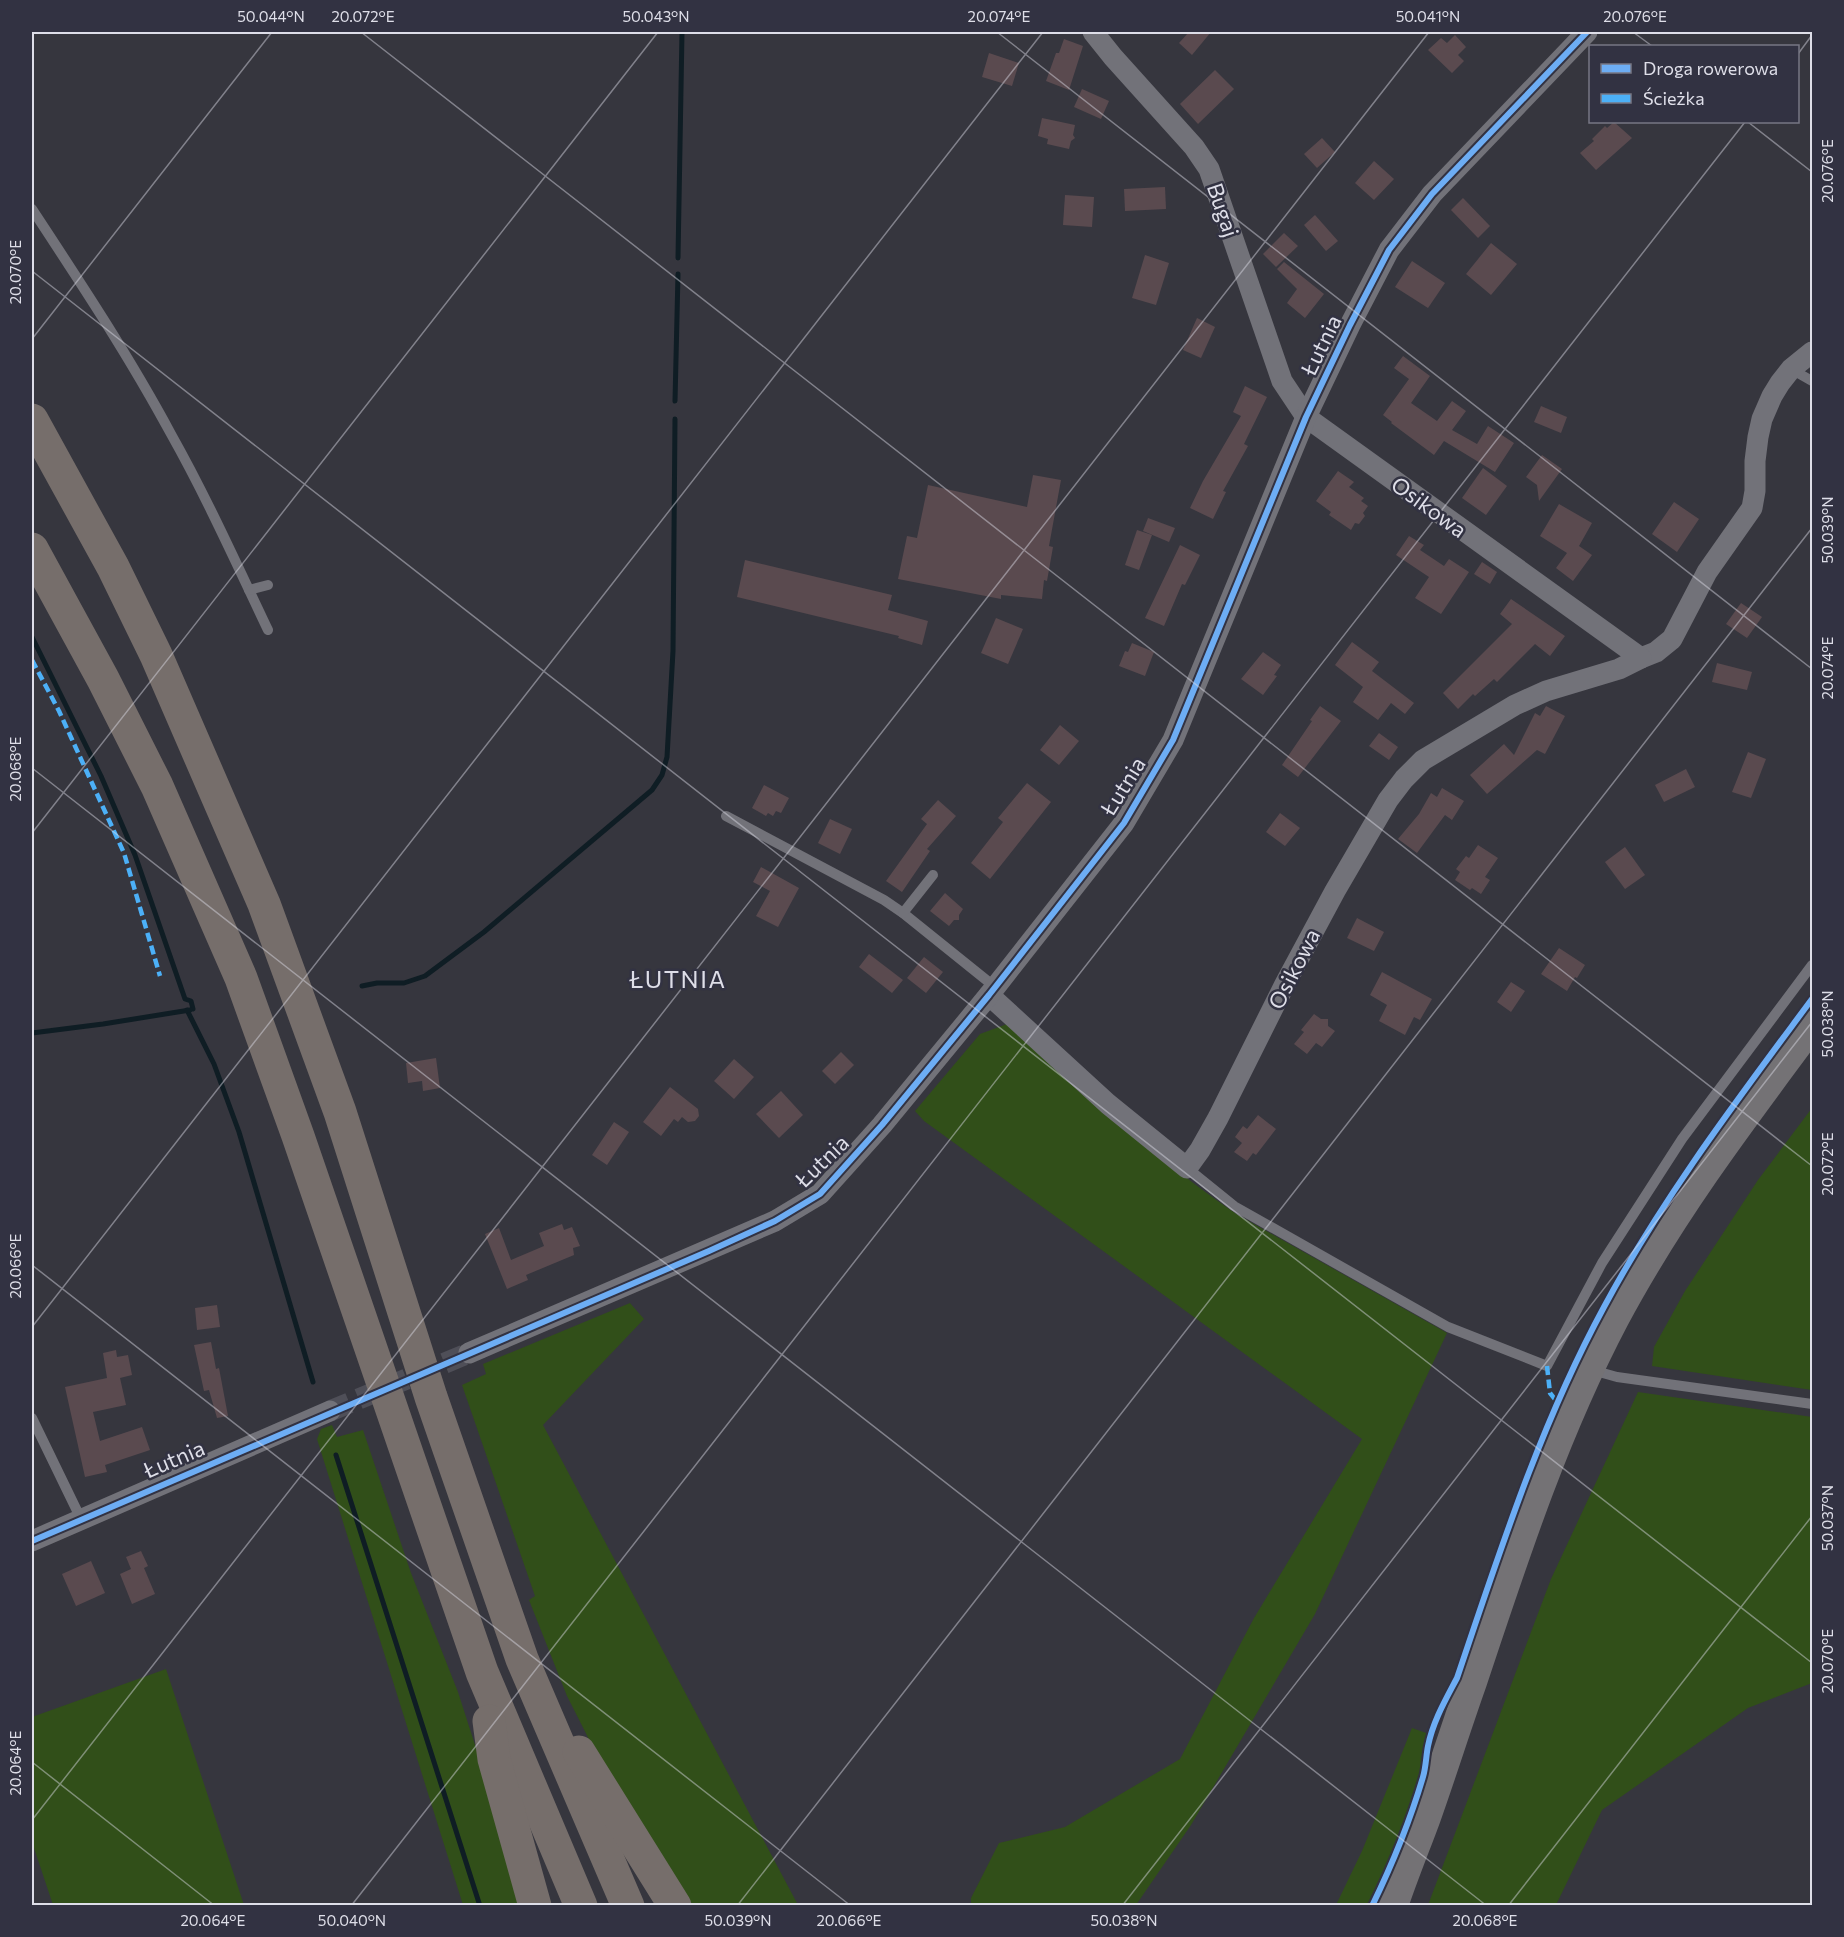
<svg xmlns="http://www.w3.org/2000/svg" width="1844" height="1937" font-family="Commissioner,sans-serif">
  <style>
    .green { fill: #314f19 }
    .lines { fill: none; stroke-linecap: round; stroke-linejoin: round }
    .stream { stroke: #0f1d24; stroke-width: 5 }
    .building { fill: #5a4a4f }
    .street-tunnel { stroke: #4f4f58; stroke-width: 21; stroke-dasharray: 21 10; stroke-linecap: butt }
    .lane { stroke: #727279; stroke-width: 10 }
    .street { stroke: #727279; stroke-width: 21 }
    .secondary { stroke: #747275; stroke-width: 30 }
    .highway { stroke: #766e6b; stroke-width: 33 }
    .quiet { stroke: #4cb0f7; stroke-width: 4.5; stroke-dasharray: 9 4.5; stroke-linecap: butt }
    .cycleway-casing { stroke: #323242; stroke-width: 10 }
    .cycleway { stroke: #6dadf4; stroke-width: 6 }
    .ticks { fill: none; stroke: #dedee8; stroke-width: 1.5; stroke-opacity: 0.45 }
    .labels { text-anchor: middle; stroke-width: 5; stroke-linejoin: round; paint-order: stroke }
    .street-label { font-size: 22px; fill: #dedee8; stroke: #323242 }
    .neighbourhood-label { font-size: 24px; letter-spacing: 1.5px; fill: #dedee8; stroke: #323242 }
    .neatline { fill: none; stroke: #dedee8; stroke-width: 2 }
    .ticks-label { font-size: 15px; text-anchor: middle; fill: #dedee8 }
  </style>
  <rect width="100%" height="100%" fill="#36363e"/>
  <g class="green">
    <path d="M1007 1024C1082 1091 1155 1159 1238 1215L1447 1333 1315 1614 1191 1825 1136 1905 971 1906V1898L999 1843 1065 1827 1180 1759 1254 1618 1362 1439 924 1121 915 1111 980 1034Z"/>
    <polygon points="1812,1108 1812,1390 1652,1366 1654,1347 1685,1291 1758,1180"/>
    <polygon points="630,1303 644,1319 543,1425 798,1905 685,1905 605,1771 567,1696 529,1600 535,1596 462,1385 486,1374 483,1364"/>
    <polygon points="1638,1392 1812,1417 1812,1683 1748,1708 1602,1810 1556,1905 1428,1905 1551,1579"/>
    <polygon points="332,1425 337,1437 363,1430 411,1573 458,1692 493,1801 522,1905 463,1905 317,1439 321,1429"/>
    <polygon points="166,1669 244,1905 53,1905 32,1842 32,1717"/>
    <polygon points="1412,1728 1429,1734 1421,1775 1407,1815 1390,1858 1367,1905 1336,1905 1362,1851"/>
  </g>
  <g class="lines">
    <g class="stream">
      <polyline points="678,258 682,32"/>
      <polyline points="675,401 678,274"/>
      <polyline points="32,637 101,776 135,855 185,999 191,1001 193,1009"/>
      <polyline points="362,986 377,983 404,983 425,976 484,932 652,790 662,775 667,757 673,651 675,419"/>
      <polyline points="187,1010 214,1064 239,1132 313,1382"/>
      <polyline points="32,1033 103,1024 190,1010"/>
      <polyline points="336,1455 480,1906"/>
    </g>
  </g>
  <g class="building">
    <polygon points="1189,32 1211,32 1192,55 1179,43"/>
    <polygon points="1455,35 1466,47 1458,55 1464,61 1452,73 1428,50 1441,38 1447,43"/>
    <polygon points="1064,39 1083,46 1069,90 1046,81 1056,53 1059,53"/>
    <polygon points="989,53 1019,63 1012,86 982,77"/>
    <polygon points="1215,70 1234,89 1198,124 1180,104"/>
    <polygon points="1082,89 1109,101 1101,119 1074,107"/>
    <polygon points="1042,118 1075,125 1073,135 1075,138 1071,141 1069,149 1047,144 1048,139 1038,136"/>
    <polygon points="1614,122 1632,138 1596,170 1580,153 1594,141 1592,139 1605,126 1607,128"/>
    <polygon points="1322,138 1335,152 1317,168 1304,154"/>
    <polygon points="1374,161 1394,179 1374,200 1355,183"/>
    <polygon points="1165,187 1166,209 1125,211 1124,189"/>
    <polygon points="1065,195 1094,197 1092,227 1063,225"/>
    <polygon points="1463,198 1490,226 1478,238 1451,210"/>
    <polygon points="1315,215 1338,241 1326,251 1304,225"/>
    <polygon points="1284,233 1298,246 1276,267 1263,254"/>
    <polygon points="1491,243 1517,264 1491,295 1466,274"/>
    <polygon points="1145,255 1169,263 1156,305 1132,298"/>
    <polygon points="1412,261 1445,283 1428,308 1395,287"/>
    <polygon points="1284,262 1324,294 1305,318 1287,303 1297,289 1277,269"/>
    <polygon points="1197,318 1215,327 1201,358 1183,350"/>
    <polygon points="1403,356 1430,376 1411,403 1437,421 1452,401 1466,411 1452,430 1477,444 1488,426 1514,443 1495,472 1444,441 1434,455 1391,423 1392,422 1383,415 1409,379 1394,368"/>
    <polygon points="1245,386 1267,397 1244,444 1248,446 1223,491 1226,492 1213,519 1190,508 1203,481 1241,416 1233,412"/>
    <polygon points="1541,406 1567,417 1561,433 1534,422"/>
    <polygon points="1542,455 1562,469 1539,501 1537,485 1526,477"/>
    <polygon points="1483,468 1507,486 1486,515 1462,498"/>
    <polygon points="1338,471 1354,482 1349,487 1364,498 1361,501 1368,506 1363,513 1365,516 1359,524 1355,523 1351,530 1329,515 1331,512 1316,501"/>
    <polygon points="1033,475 1061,480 1049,546 1053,547 1047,581 1044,580 1042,599 1001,595 1001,599 898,579 907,536 917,538 928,485 1027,507"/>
    <polygon points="1674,502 1699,519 1677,552 1652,534"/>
    <polygon points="1559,504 1592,523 1579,546 1592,555 1573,581 1556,568 1567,553 1540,536"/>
    <polygon points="1148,518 1175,528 1169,542 1143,531"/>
    <polygon points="1137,530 1152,535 1139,570 1125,565"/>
    <polygon points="1409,536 1424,545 1420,550 1444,566 1449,559 1469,572 1441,614 1415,598 1429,577 1396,555"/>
    <polygon points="1180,545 1200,555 1185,585 1182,584 1164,626 1145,618"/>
    <polygon points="745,560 892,595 888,610 928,621 922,645 898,638 899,636 737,597"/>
    <polygon points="1482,562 1497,572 1490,584 1474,574"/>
    <polygon points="1511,599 1565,636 1550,656 1535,644 1497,682 1494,679 1475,696 1473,694 1458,709 1443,693 1512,624 1500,614"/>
    <polygon points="1741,603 1762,617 1747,638 1726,624"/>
    <polygon points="996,618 1023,629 1008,664 981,653"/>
    <polygon points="1352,642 1379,662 1372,671 1414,703 1405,714 1391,703 1378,720 1353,702 1363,687 1335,665"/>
    <polygon points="1132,643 1154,652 1145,676 1119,666 1125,651 1128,652"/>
    <polygon points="1263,652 1281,665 1274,675 1277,676 1263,695 1241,679"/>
    <polygon points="1717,663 1752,672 1747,690 1712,682"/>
    <polygon points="1320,706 1341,721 1298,777 1282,765 1312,721 1310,720"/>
    <polygon points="1546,706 1565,716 1545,754 1537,750 1487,794 1470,775 1504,744 1514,755 1535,713 1540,716"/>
    <polygon points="1060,725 1079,741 1059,765 1040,750"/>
    <polygon points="1379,733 1398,747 1389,760 1369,746"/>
    <polygon points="1748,752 1766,759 1751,798 1732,792"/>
    <polygon points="1686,769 1695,787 1664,802 1655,785"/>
    <polygon points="1027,783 1051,802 990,879 971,863 1003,822 998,818"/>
    <polygon points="764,785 789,798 781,813 776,811 773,816 768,813 766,816 752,808"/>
    <polygon points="1442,788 1464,801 1452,820 1445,815 1417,853 1398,839 1419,814 1431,793 1437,797"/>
    <polygon points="938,800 956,816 927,849 930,851 902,892 886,881 927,824 921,819"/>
    <polygon points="1280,813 1300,828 1285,846 1266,832"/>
    <polygon points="830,819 852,829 840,854 818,843"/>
    <polygon points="1478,845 1498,858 1485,877 1490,880 1481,894 1472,888 1470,890 1455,880 1460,872 1456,869 1466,856 1469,858"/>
    <polygon points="1625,847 1645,875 1625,889 1605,862"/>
    <polygon points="761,867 799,888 778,927 756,916 770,891 753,882"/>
    <polygon points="945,893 963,909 959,915 959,920 954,920 949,926 930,911"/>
    <polygon points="1357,918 1384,932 1374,951 1347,938"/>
    <polygon points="1559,948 1585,965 1577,978 1575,977 1567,991 1541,974"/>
    <polygon points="869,954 903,980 892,993 859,967"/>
    <polygon points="924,957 943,972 926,993 907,978"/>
    <polygon points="1382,972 1432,999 1420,1020 1414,1017 1405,1035 1379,1021 1387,1005 1370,995"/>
    <polygon points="1511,982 1525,991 1511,1012 1497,1002"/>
    <polygon points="1314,1014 1321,1019 1328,1019 1328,1026 1335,1031 1322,1047 1316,1043 1307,1054 1294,1044 1304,1032 1301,1030"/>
    <polygon points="841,1052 854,1065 835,1084 822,1071"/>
    <polygon points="436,1058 440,1088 423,1091 422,1081 408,1083 406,1063"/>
    <polygon points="734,1059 754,1077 734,1099 714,1081"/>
    <polygon points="670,1087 698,1109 699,1116 695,1121 688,1122 682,1117 678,1122 674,1119 661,1136 643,1122"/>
    <polygon points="781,1091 803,1115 779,1138 756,1114"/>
    <polygon points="1258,1115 1276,1129 1256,1155 1253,1153 1247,1161 1234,1152 1242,1143 1235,1137 1243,1126 1247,1129"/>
    <polygon points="614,1122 629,1132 607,1165 592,1155"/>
    <polygon points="562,1224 564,1230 572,1227 580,1246 573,1248 574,1255 526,1275 528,1280 507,1289 485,1234 499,1228 511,1260 544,1246 539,1233"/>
    <polygon points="217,1305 220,1327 197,1330 195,1308"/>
    <polygon points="211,1342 216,1369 219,1368 228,1416 217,1418 209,1390 204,1391 194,1345"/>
    <polygon points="116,1350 117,1357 128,1355 132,1375 120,1378 126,1405 93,1412 100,1441 142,1427 150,1450 105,1465 107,1472 85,1477 65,1387 107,1378 103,1353"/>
    <polygon points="141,1551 148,1566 144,1568 155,1594 132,1604 120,1574 131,1569 126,1557"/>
    <polygon points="91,1561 105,1593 76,1606 62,1574"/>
  </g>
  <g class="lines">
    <polyline class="street-tunnel" points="330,1411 469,1353"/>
    <g class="lane">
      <path d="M32 209C80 282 129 356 171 434 207 498 237 565 268 630"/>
      <polyline points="1791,369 1812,381"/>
      <polyline points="249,590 268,585"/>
      <polyline points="726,816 884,900 903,913 995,987"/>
      <polyline points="903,913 933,875"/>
      <polyline points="1187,1168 1234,1206 1448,1327 1547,1366 1602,1263 1682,1139 1812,965"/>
      <polyline points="1592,1370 1617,1377 1812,1404"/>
      <polyline points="32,1418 81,1519"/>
    </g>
    <g class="street">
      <polyline points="1641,658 1656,652 1672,639 1707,572 1752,508 1755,491 1755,461 1758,437 1762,419 1772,396 1780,383 1791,369 1812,352"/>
      <polyline points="989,995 1108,1104 1187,1168 1200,1150 1218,1118 1285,984 1335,891 1388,800 1404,779 1423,760 1515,705 1546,691 1619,669 1641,658 1306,417 1282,381 1209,169 1194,147 1113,57 1093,32"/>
      <polyline points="469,1353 775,1221 820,1194 882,1125 989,995 1124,823 1173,740 1306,417 1350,325 1389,250 1432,194 1587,32"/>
      <polyline points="32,1541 330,1411"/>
    </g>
    <path class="secondary" d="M1393 1906C1403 1876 1415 1847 1426 1817 1442 1772 1456 1727 1472 1682 1513 1559 1553 1435 1614 1319 1670 1214 1741 1120 1812 1025"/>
    <g class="highway">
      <polyline points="32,420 113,567 156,655 264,904 340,1112 431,1397 522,1659 628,1906"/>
      <polyline points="32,549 103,679 157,786 241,978 298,1136 482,1672 581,1906"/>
      <polyline points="489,1721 494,1759 535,1906"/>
      <polyline points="579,1752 675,1906"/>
    </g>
    <g class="quiet">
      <polyline points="32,660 59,711 124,853 160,976"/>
      <polyline points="1547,1366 1550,1393 1557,1402"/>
    </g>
    <defs>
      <g id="cycleway">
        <polyline points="32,1541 709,1251 775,1221 820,1194 882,1125 989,995 1124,823 1173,740 1306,417 1350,325 1389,250 1432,194 1587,32"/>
        <path d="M1372 1906C1392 1865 1410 1821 1423 1777 1426 1767 1426 1756 1428 1746 1433 1721 1446 1699 1457 1678 1500 1551 1540 1425 1604 1307 1663 1197 1738 1099 1812 999"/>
      </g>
    </defs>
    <use href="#cycleway" class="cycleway-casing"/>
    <use href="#cycleway" class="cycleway"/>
  </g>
  <path class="ticks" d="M361 32 1812 1166M997 32 1812 669M1633 32 1652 46M1798 54 1812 35M1748 122 1812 172M32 271 1812 1663M32 339 272 32M32 768 1487 1906M32 833 658 32M32 1265 851 1906M32 1327 1043 32M32 1762 215 1906M32 1820 1429 32M351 1906 1745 122M737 1906 1812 528M1122 1906 1812 1022M1508 1906 1812 1516"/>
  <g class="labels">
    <g class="street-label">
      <text transform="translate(1223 210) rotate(71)" y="8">Bugaj</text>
      <text transform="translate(1321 345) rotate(-64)" y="8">Łutnia</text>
      <text transform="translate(1429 507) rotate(36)" y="8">Osikowa</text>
      <text transform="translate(1123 786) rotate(-58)" y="8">Łutnia</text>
      <text transform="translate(1294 969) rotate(-63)" y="8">Osikowa</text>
      <text transform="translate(822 1161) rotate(-44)" y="8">Łutnia</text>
      <text transform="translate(174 1459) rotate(-23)" y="8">Łutnia</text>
    </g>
    <g class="neighbourhood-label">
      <text x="678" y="988">ŁUTNIA</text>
    </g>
  </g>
  <rect width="1844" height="1937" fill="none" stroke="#323242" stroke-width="66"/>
  <rect x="1589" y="45" width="210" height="78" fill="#323242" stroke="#777784" stroke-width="1.5"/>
  <rect x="1601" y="64" width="30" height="9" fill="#6dadf4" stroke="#777784" stroke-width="1.5"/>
  <text x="1643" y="75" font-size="18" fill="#dedee8">Droga rowerowa</text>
  <rect x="1601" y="94" width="30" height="9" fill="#4cb0f7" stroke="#777784" stroke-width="1.5"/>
  <text x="1643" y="105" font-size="18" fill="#dedee8">Ścieżka</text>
  <rect x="33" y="33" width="1778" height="1871" class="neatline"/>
  <g class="ticks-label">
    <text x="271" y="22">50.044°N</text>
    <text x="363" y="22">20.072°E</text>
    <text x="656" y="22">50.043°N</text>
    <text x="999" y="22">20.074°E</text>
    <text x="1428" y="22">50.041°N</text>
    <text x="1635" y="22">20.076°E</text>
    <text transform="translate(1828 171) rotate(-90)" y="5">20.076°E</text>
    <text transform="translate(16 272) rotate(-90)" y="5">20.070°E</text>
    <text transform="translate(1828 530) rotate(-90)" y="5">50.039°N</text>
    <text transform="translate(1828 668) rotate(-90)" y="5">20.074°E</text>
    <text transform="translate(16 769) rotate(-90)" y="5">20.068°E</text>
    <text transform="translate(1828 1024) rotate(-90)" y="5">50.038°N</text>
    <text transform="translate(1828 1164) rotate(-90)" y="5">20.072°E</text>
    <text transform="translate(16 1266) rotate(-90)" y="5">20.066°E</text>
    <text transform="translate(1828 1518) rotate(-90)" y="5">50.037°N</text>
    <text transform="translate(1828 1661) rotate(-90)" y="5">20.070°E</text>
    <text transform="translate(16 1763) rotate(-90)" y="5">20.064°E</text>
    <text x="213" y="1926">20.064°E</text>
    <text x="352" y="1926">50.040°N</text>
    <text x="738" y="1926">50.039°N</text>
    <text x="849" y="1926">20.066°E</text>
    <text x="1124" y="1926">50.038°N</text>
    <text x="1485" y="1926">20.068°E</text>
  </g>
</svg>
